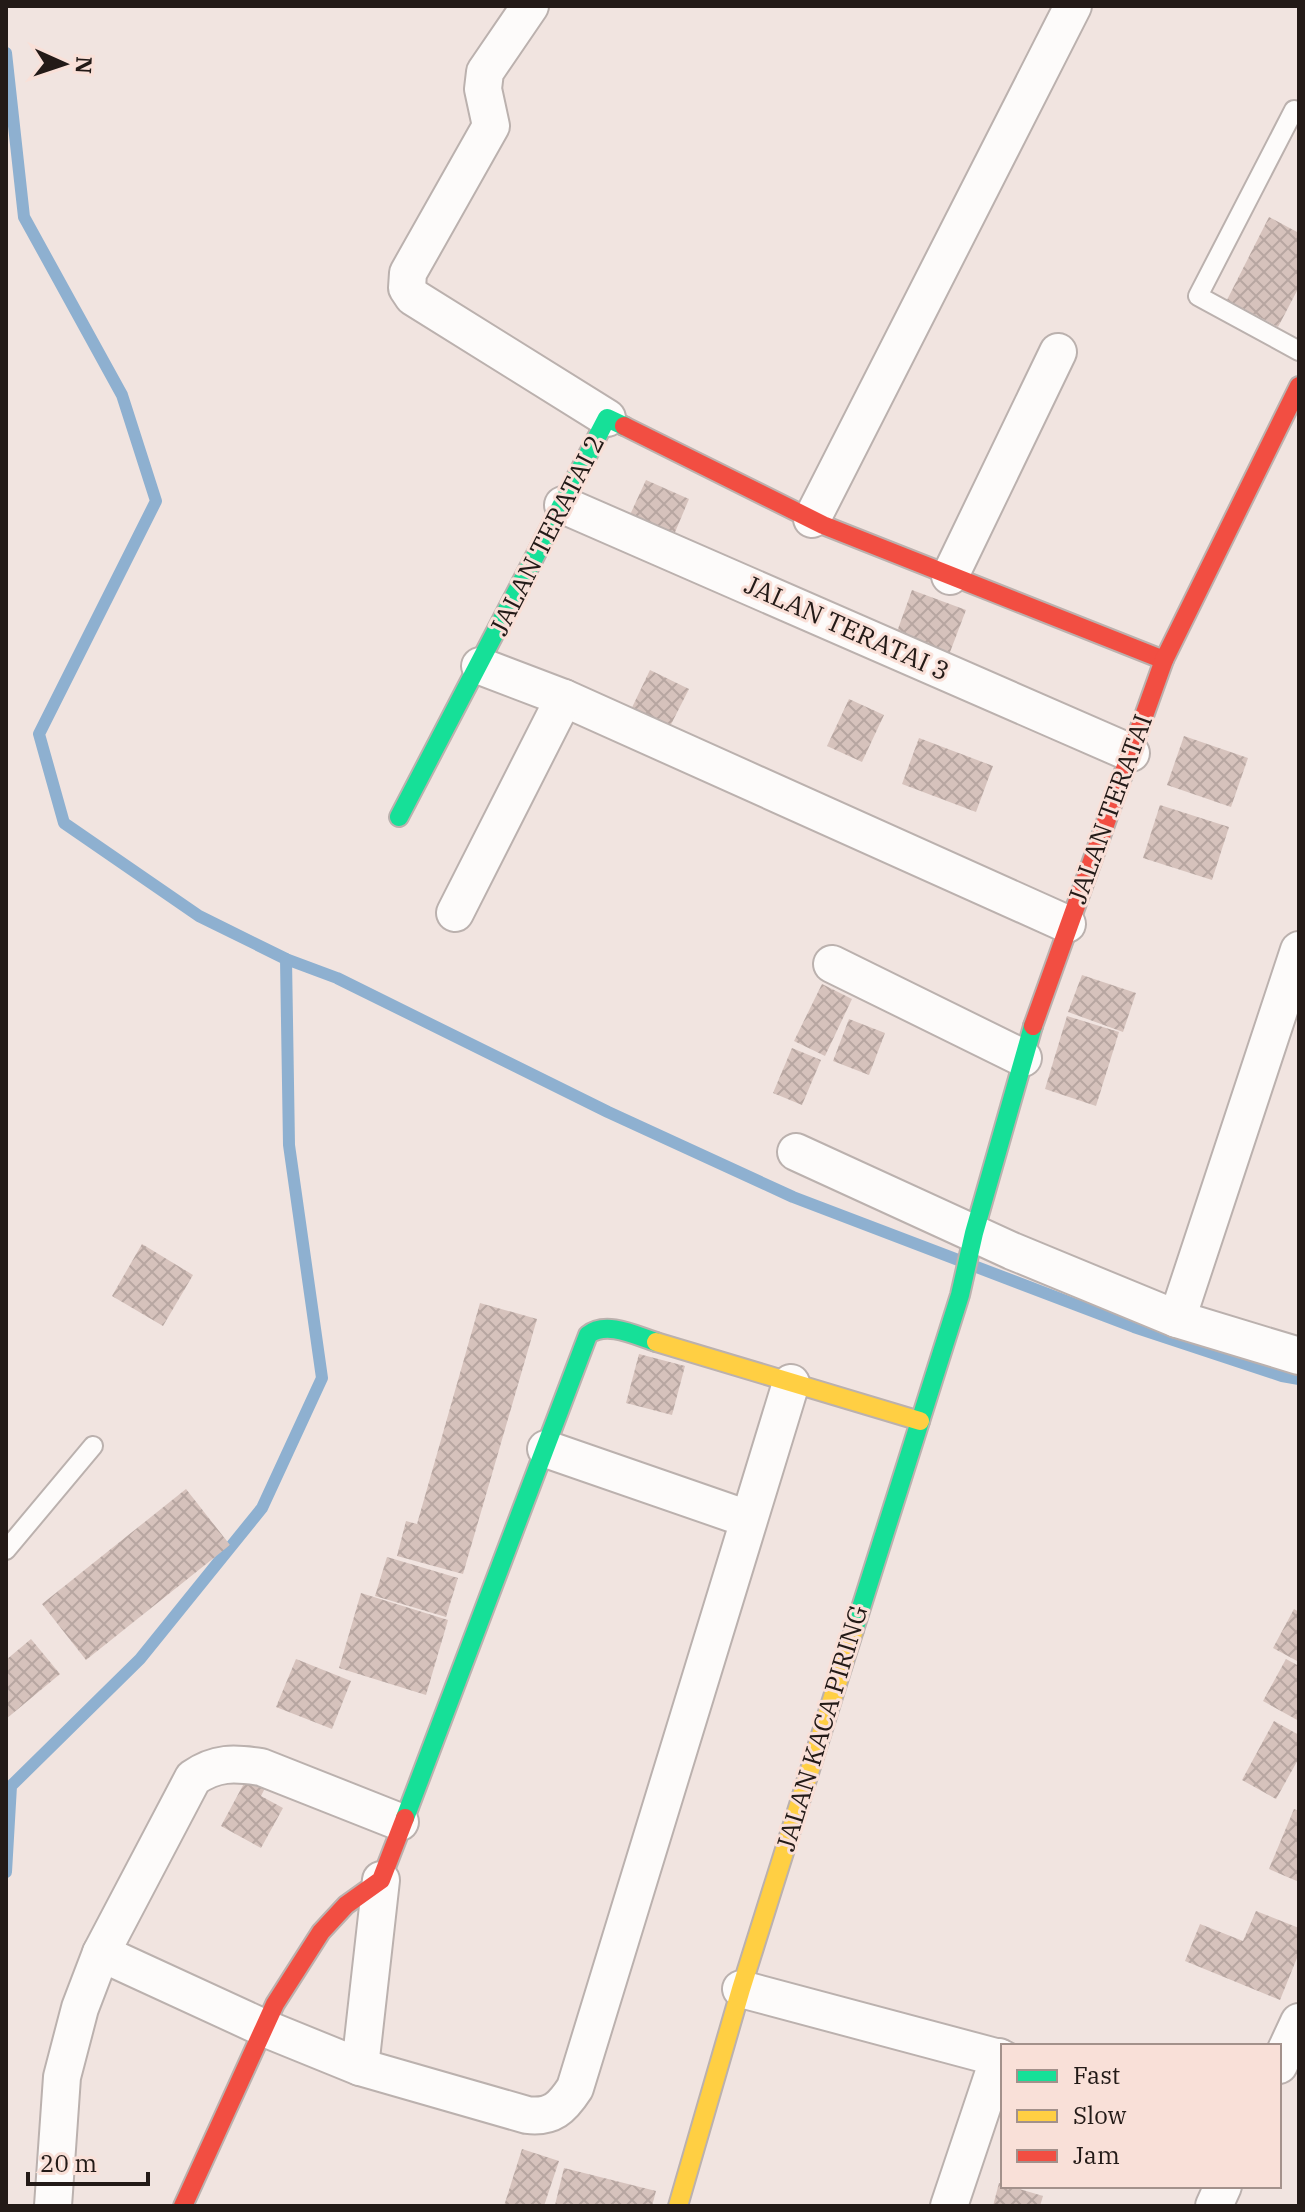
<svg xmlns="http://www.w3.org/2000/svg" width="1305" height="2212" font-family="'IBM Plex Serif',serif">
  <style>
    .lines { fill: none; stroke-linecap: round; stroke-linejoin: round }
    .stream { stroke: #8eb0d0; stroke-width: 12 }
    .building { fill: url(#building-cross-hatch) }
    .lane-casing { stroke: #bbb1ae; stroke-width: 22 }
    .street-casing { stroke: #bbb1ae; stroke-width: 40 }
    .fast-casing { stroke: #bbb1ae; stroke-width: 22 }
    .slow-casing { stroke: #bbb1ae; stroke-width: 22 }
    .jam-casing { stroke: #bbb1ae; stroke-width: 22 }
    .lane { stroke: #fdfbfa; stroke-width: 18 }
    .street { stroke: #fdfbfa; stroke-width: 36 }
    .fast { stroke: #16e098; stroke-width: 18 }
    .slow { stroke: #ffcf43; stroke-width: 18 }
    .jam { stroke: #f24e42; stroke-width: 18 }
    .labels { text-anchor: middle; stroke-width: 6; stroke-linejoin: round; paint-order: stroke }
    .street-label { font-size: 26px; fill: #231a17; stroke: #f9e0d8 }
  </style>
  <defs>
    <pattern id="building-cross-hatch" width="8" height="8" patternUnits="userSpaceOnUse" patternTransform="scale(2)"><rect width="8" height="8" fill="#d6c2bc"/><path d="M0 0l8 8M0 8l8-8" fill="none" stroke="#b7a6a1"/></pattern>
  </defs>
  <rect width="100%" height="100%" fill="#f1e4e0"/>
  <g class="lines">
    <g class="stream">
      <polyline points="6,53 24,217 122,395 156,501 39,734 64,823 199,916 286,959 337,978 608,1112 793,1197 1134,1327 1282,1376 1299,1379"/>
      <polyline points="6,1872 11,1786 140,1659 262,1508 322,1378 289,1145 286,959"/>
    </g>
  </g>
  <g class="building">
    <polygon points="1269,217 1299,233 1299,287 1278,327 1227,300"/>
    <polygon points="646,480 689,499 673,537 629,517"/>
    <polygon points="912,590 966,610 947,660 894,640"/>
    <polygon points="650,670 689,689 663,740 626,720"/>
    <polygon points="849,699 884,715 862,762 827,746"/>
    <polygon points="1184,736 1248,758 1231,807 1167,785"/>
    <polygon points="919,738 993,766 976,812 902,784"/>
    <polygon points="1160,805 1229,827 1212,880 1143,858"/>
    <polygon points="1082,975 1136,993 1123,1032 1068,1012"/>
    <polygon points="822,984 852,999 825,1056 794,1041"/>
    <polygon points="1067,1016 1119,1032 1096,1106 1045,1089"/>
    <polygon points="849,1019 885,1033 869,1075 833,1061"/>
    <polygon points="792,1048 821,1060 802,1105 773,1093"/>
    <polygon points="142,1244 193,1275 163,1326 112,1296"/>
    <polygon points="480,1303 537,1319 463,1574 397,1556 406,1521 417,1524"/>
    <polygon points="639,1354 685,1366 672,1415 626,1403"/>
    <polygon points="186,1489 230,1545 86,1660 42,1604"/>
    <polygon points="387,1557 458,1578 446,1617 375,1596"/>
    <polygon points="361,1593 448,1620 426,1695 339,1668"/>
    <polygon points="1294,1609 1299,1612 1299,1662 1273,1648"/>
    <polygon points="31,1639 60,1674 6,1719 6,1660"/>
    <polygon points="296,1659 351,1681 332,1729 276,1707"/>
    <polygon points="1286,1659 1299,1666 1299,1721 1263,1701"/>
    <polygon points="1274,1721 1299,1735 1299,1758 1276,1799 1242,1780"/>
    <polygon points="248,1776 266,1786 261,1796 283,1808 261,1848 221,1826"/>
    <polygon points="1294,1809 1299,1811 1299,1882 1269,1869"/>
    <polygon points="1256,1911 1299,1928 1299,1953 1280,2000 1185,1961 1200,1924 1243,1941"/>
    <polygon points="522,2149 559,2161 544,2206 504,2206"/>
    <polygon points="564,2168 656,2191 652,2206 555,2205"/>
    <polygon points="999,2183 1043,2196 1040,2206 993,2206"/>
  </g>
  <g class="lines">
    <defs>
      <g id="lane">
        <polyline points="1294,110 1198,296 1299,351"/>
        <polyline points="6,1550 93,1446"/>
      </g>
      <g id="street">
        <polyline points="530,6 485,72 483,89 491,126 408,273 407,288 413,297 607,418"/>
        <polyline points="563,505 1131,753"/>
        <polyline points="812,519 1073,6"/>
        <polyline points="950,576 1058,352"/>
        <polyline points="480,666 564,698 1067,924"/>
        <polyline points="455,913 564,698"/>
        <polyline points="832,964 1023,1058"/>
        <polyline points="796,1152 1012,1251 1177,1319 1299,1356"/>
        <polyline points="1177,1319 1299,950"/>
        <polyline points="546,1449 748,1519"/>
        <path d="M101 1953 264 2028 360 2067 527 2115C552 2118 562 2108 575 2088L791 1383"/>
        <polyline points="741,1989 1003,2059"/>
        <polyline points="1279,2065 1299,2022"/>
        <polyline points="360,2067 381,1880"/>
        <path d="M53 2206 62 2077 80 2008 101 1953 193 1778C216 1762 234 1763 261 1767L400 1822"/>
        <polyline points="949,2206 999,2057"/>
        <polyline points="1214,2206 1223,2186"/>
      </g>
      <g id="fast">
        <polyline points="399,817 607,418 624,426"/>
        <polyline points="854,1630 960,1295 974,1233 1033,1026"/>
        <path d="M405 1818 588 1335C606 1320 637 1336 656 1342"/>
      </g>
      <g id="slow">
        <polyline points="656,1342 920,1421"/>
        <polyline points="678,2206 741,1989 854,1630"/>
      </g>
      <g id="jam">
        <polyline points="624,426 823,525 1164,660"/>
        <polyline points="1033,1026 1164,660 1299,386"/>
        <polyline points="183,2206 275,2004 321,1932 346,1905 381,1880 405,1818"/>
      </g>
    </defs>
    <use href="#lane" class="lane-casing"/>
    <use href="#street" class="street-casing"/>
    <use href="#fast" class="fast-casing"/>
    <use href="#slow" class="slow-casing"/>
    <use href="#jam" class="jam-casing"/>
    <use href="#lane" class="lane"/>
    <use href="#street" class="street"/>
    <use href="#fast" class="fast"/>
    <use href="#slow" class="slow"/>
    <use href="#jam" class="jam"/>
  </g>
  <g class="labels">
    <g class="street-label">
      <text transform="translate(547 535) rotate(-63)" y="9">JALAN TERATAI 2</text>
      <text transform="translate(847 628) rotate(24)" y="9">JALAN TERATAI 3</text>
      <text transform="translate(1110 809) rotate(-70)" y="9">JALAN TERATAI</text>
      <text transform="translate(822 1728) rotate(-73)" y="9">JALAN KACA PIRING</text>
    </g>
  </g>
  <rect width="1305" height="2212" fill="none" stroke="#231a17" stroke-width="16"/>
  <rect x="1001" y="2044" width="280" height="144" fill="#f9e0d8" stroke="#a3918b" stroke-width="2"/>
  <rect x="1017" y="2070" width="40" height="12" fill="#16e098" stroke="#a3918b" stroke-width="2"/>
  <text x="1073" y="2084" font-size="24" fill="#231a17">Fast</text>
  <rect x="1017" y="2110" width="40" height="12" fill="#ffcf43" stroke="#a3918b" stroke-width="2"/>
  <text x="1073" y="2124" font-size="24" fill="#231a17">Slow</text>
  <rect x="1017" y="2150" width="40" height="12" fill="#f24e42" stroke="#a3918b" stroke-width="2"/>
  <text x="1073" y="2164" font-size="24" fill="#231a17">Jam</text>
  <g transform="translate(64 64) rotate(93)" stroke="#f9e0d8" stroke-width="6" paint-order="stroke">
  <path d="M0-6L14 30L0 20L-14 30Z" fill="#231a17"/>
  <text y="-12" font-size="22" font-weight="bold" text-anchor="middle" fill="#231a17">N</text>
  </g>
  <path d="M28 2172v12h120v-12" fill="none" stroke="#231a17" stroke-width="4"/>
  <text x="40" y="2172" font-size="24" fill="#231a17" stroke="#f9e0d8" stroke-width="6" paint-order="stroke">20 m</text>
</svg>
